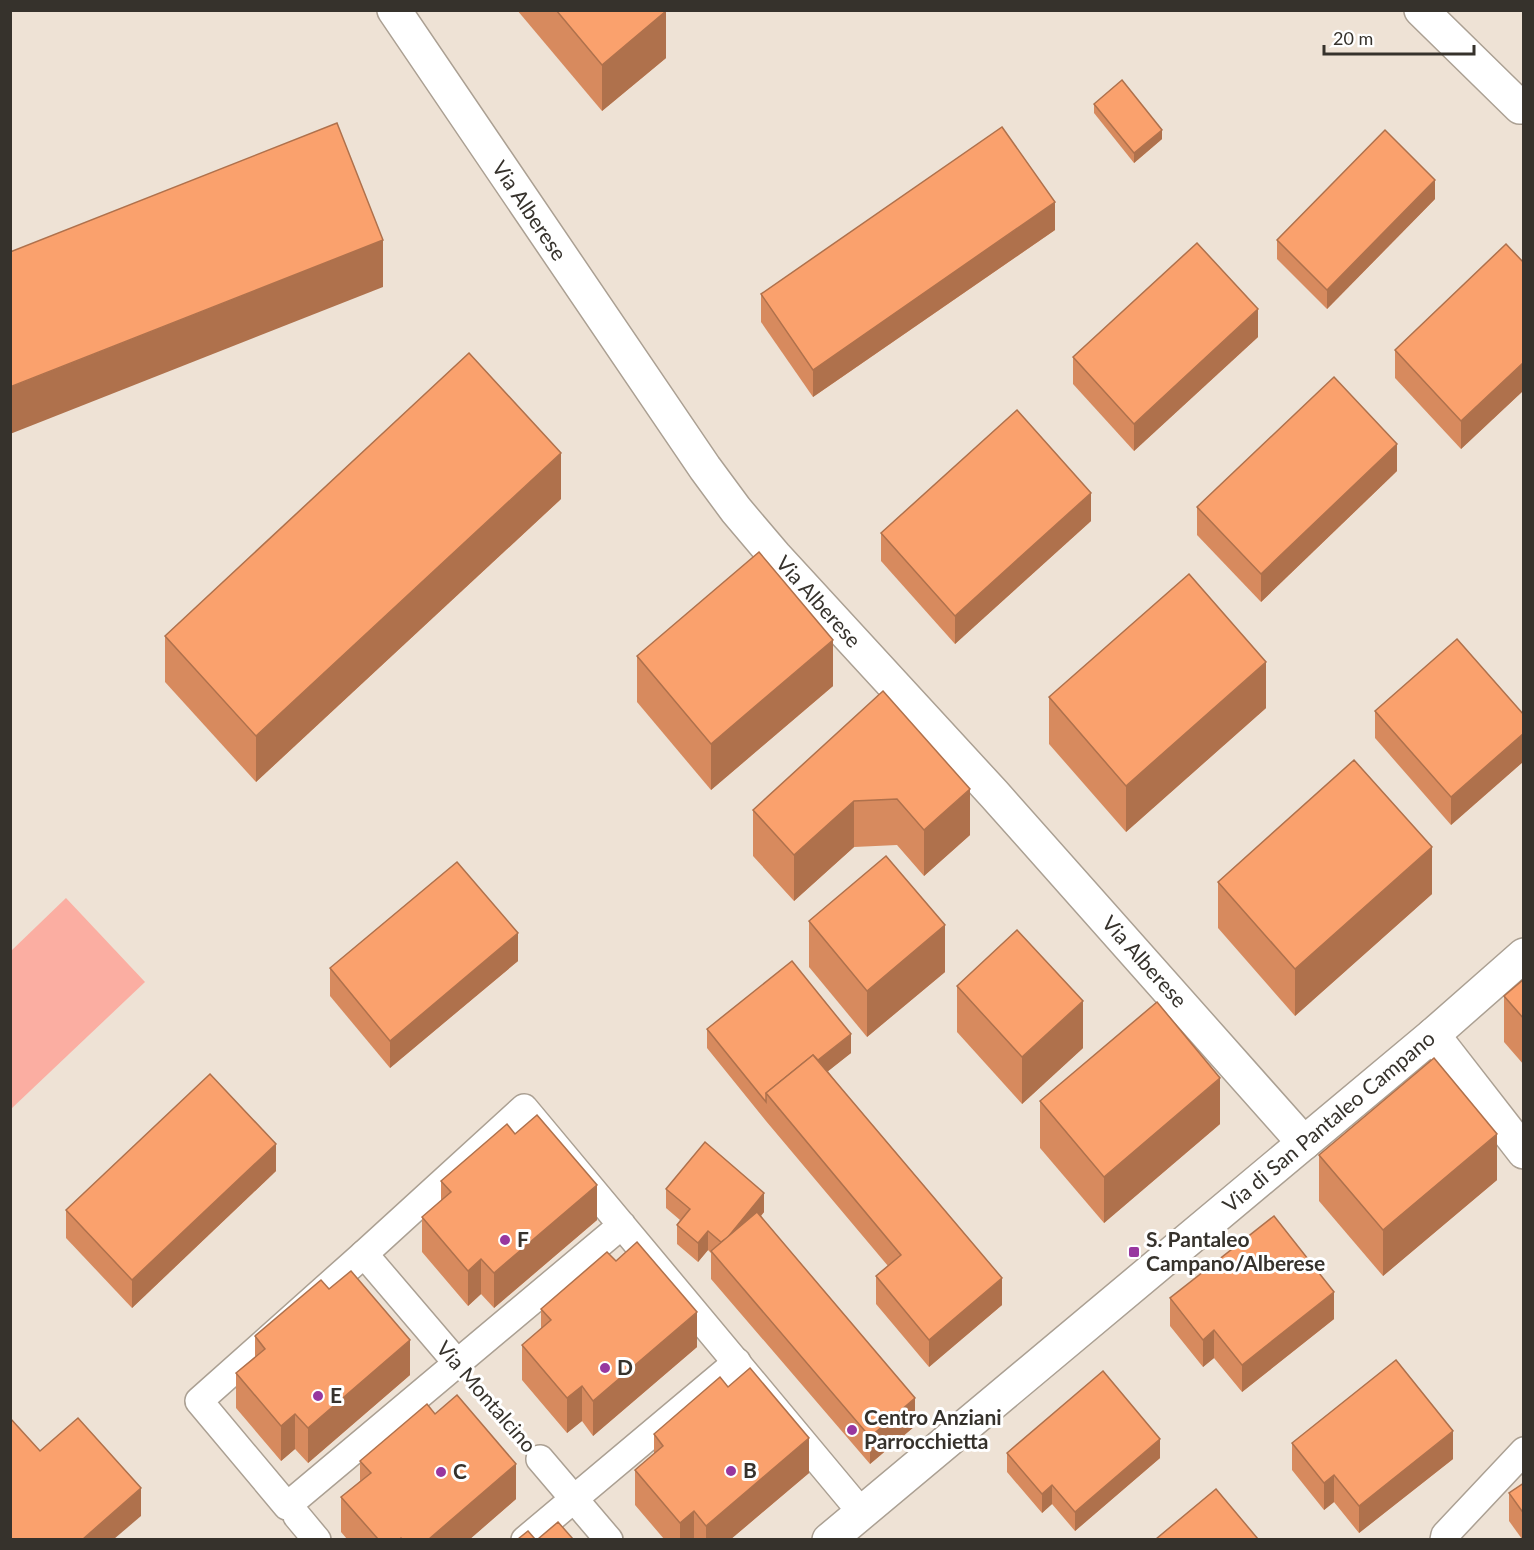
<svg xmlns="http://www.w3.org/2000/svg" width="1534" height="1550" font-family="Lato,sans-serif">
  <style>
    .garden { fill: #fbaea2 }
    .lines { fill: none; stroke-linecap: round; stroke-linejoin: round }
    .lane-casing { stroke: #aba093; stroke-width: 30 }
    .street-casing { stroke: #aba093; stroke-width: 36 }
    .path { stroke: #9a9288; stroke-width: 4; stroke-dasharray: 6 3; stroke-linecap: butt }
    .lane { stroke: #fff; stroke-width: 27 }
    .street { stroke: #fff; stroke-width: 33 }
    .wall { fill: #d78a5e }
    .shaded-wall { fill: #af714c }
    .building { fill: #faa16d; stroke: #af714c; stroke-width: 1.5 }
    .poi-dot { fill: #98379f; stroke: #fff; stroke-width: 2 }
    .labels { text-anchor: middle; stroke-width: 6; stroke-linejoin: round; paint-order: stroke }
    .street-label { font-size: 21px; fill: #36322c; stroke: #fff }
    .poi-label { font-size: 21px; font-weight: bold; fill: #36322c; stroke: #fff; text-anchor: start }
  </style>
  <rect width="100%" height="100%" fill="#eee2d5"/>
  <polygon class="garden" points="66,898 145,982 11,1109 11,951"/>
  <g class="lines">
    <defs>
      <g id="lane">
        <polyline points="622,1225 287,1506 199,1401 364,1254 524,1108 862,1513"/>
        <polyline points="364,1254 458,1364"/>
        <polyline points="540,1459 609,1540"/>
        <polyline points="297,1516 317,1540"/>
        <polyline points="525,1540 737,1362"/>
        <polyline points="1444,1540 1445,1535 1524,1451"/>
      </g>
      <g id="street">
        <polyline points="394,10 705,468 736,510 775,556 994,794 1304,1143"/>
        <polyline points="1421,10 1520,107 1524,106"/>
        <polyline points="1433,1035 1524,1152"/>
        <polyline points="829,1540 1433,1035 1524,955"/>
      </g>
    </defs>
    <use href="#lane" class="lane-casing"/>
    <use href="#street" class="street-casing"/>
    <polyline class="path" points="484,1394 514,1429"/>
    <use href="#lane" class="lane"/>
    <use href="#street" class="street"/>
  </g>
  <g class="wall">
    <polygon points="517,10 665,10 666,58 602,111"/>
    <polygon points="1094,104 1162,139 1134,163 1094,113"/>
    <polygon points="1435,199 1327,309 1277,259 1277,240"/>
    <polygon points="1055,230 813,397 761,322 761,294"/>
    <polygon points="1524,263 1524,390 1461,449 1395,378 1395,350"/>
    <polygon points="1258,337 1134,451 1073,384 1073,357"/>
    <polygon points="1397,471 1261,602 1197,535 1197,507"/>
    <polygon points="561,499 256,782 165,682 165,636"/>
    <polygon points="1091,521 955,644 881,561 881,533"/>
    <polygon points="637,656 833,686 711,790 637,702"/>
    <polygon points="883,691 970,835 924,876 897,845 854,847 794,901 753,856 753,810"/>
    <polygon points="1049,697 1266,708 1126,832 1049,744"/>
    <polygon points="1375,711 1524,715 1524,761 1451,825 1375,738"/>
    <polygon points="1218,882 1432,894 1295,1016 1218,928"/>
    <polygon points="809,921 945,972 867,1037 809,967"/>
    <polygon points="518,961 390,1068 330,996 330,968"/>
    <polygon points="1524,979 1524,1065 1504,1042 1504,996"/>
    <polygon points="957,986 1083,1048 1022,1104 957,1032"/>
    <polygon points="707,1029 851,1053 828,1071 1002,1305 929,1367 876,1304 876,1276 888,1266 766,1121 707,1048"/>
    <polygon points="1040,1101 1220,1124 1104,1223 1040,1148"/>
    <polygon points="515,1134 597,1220 494,1308 481,1294 468,1306 422,1252 422,1217 441,1201 441,1181"/>
    <polygon points="1319,1155 1497,1180 1383,1276 1319,1201"/>
    <polygon points="276,1171 132,1308 66,1238 66,1210"/>
    <polygon points="666,1189 764,1212 761,1216 915,1426 870,1464 711,1279 711,1253 708,1250 698,1262 677,1244 677,1225 680,1220 666,1208"/>
    <polygon points="329,1289 410,1375 308,1463 295,1449 281,1461 236,1408 236,1373 255,1357 255,1336"/>
    <polygon points="1170,1298 1334,1319 1242,1392 1214,1358 1203,1367 1170,1326"/>
    <polygon points="541,1309 697,1347 593,1436 582,1421 567,1433 522,1380 522,1345 541,1329"/>
    <polygon points="728,1387 809,1473 731,1539 664,1539 635,1505 635,1470 654,1454 654,1434"/>
    <polygon points="1292,1443 1453,1459 1359,1533 1334,1502 1324,1510 1292,1470"/>
    <polygon points="1007,1453 1160,1458 1075,1531 1052,1504 1042,1513 1007,1472"/>
    <polygon points="360,1461 516,1499 470,1539 347,1539 341,1532 341,1497 360,1481"/>
    <polygon points="1524,1483 1524,1539 1522,1539 1509,1521 1509,1493"/>
  </g>
  <g class="shaded-wall">
    <polygon points="666,11 666,58 602,111 602,65"/>
    <polygon points="1162,130 1162,139 1134,163 1134,153"/>
    <polygon points="1435,180 1435,199 1327,309 1327,290"/>
    <polygon points="1055,202 1055,230 813,397 813,370"/>
    <polygon points="383,240 383,287 10,434 10,387"/>
    <polygon points="1258,309 1258,337 1134,451 1134,424"/>
    <polygon points="1524,362 1524,390 1461,449 1461,421"/>
    <polygon points="1397,444 1397,471 1261,602 1261,574"/>
    <polygon points="561,453 561,499 256,782 256,736"/>
    <polygon points="1091,493 1091,521 955,644 955,616"/>
    <polygon points="833,640 833,686 711,790 711,744"/>
    <polygon points="1266,662 1266,708 1126,832 1126,786"/>
    <polygon points="1524,733 1524,761 1451,825 1451,797"/>
    <polygon points="970,789 970,835 924,876 924,830"/>
    <polygon points="854,801 854,847 794,901 794,855"/>
    <polygon points="1432,847 1432,894 1295,1016 1295,969"/>
    <polygon points="945,925 945,972 867,1037 867,991"/>
    <polygon points="518,933 518,961 390,1068 390,1041"/>
    <polygon points="1083,1001 1083,1048 1022,1104 1022,1057"/>
    <polygon points="851,1034 851,1053 779,1110 770,1098"/>
    <polygon points="1220,1078 1220,1124 1104,1223 1104,1177"/>
    <polygon points="1497,1134 1497,1180 1383,1276 1383,1230"/>
    <polygon points="276,1144 276,1171 132,1308 132,1280"/>
    <polygon points="597,1185 597,1220 494,1308 494,1273"/>
    <polygon points="764,1193 764,1212 722,1262 722,1243"/>
    <polygon points="708,1231 708,1250 698,1262 698,1243"/>
    <polygon points="481,1259 481,1294 468,1306 468,1271"/>
    <polygon points="1002,1278 1002,1305 929,1367 929,1340"/>
    <polygon points="1334,1292 1334,1319 1242,1392 1242,1365"/>
    <polygon points="697,1312 697,1347 593,1436 593,1401"/>
    <polygon points="1214,1330 1214,1358 1203,1367 1203,1340"/>
    <polygon points="410,1340 410,1375 308,1463 308,1428"/>
    <polygon points="582,1386 582,1421 567,1433 567,1398"/>
    <polygon points="915,1398 915,1426 870,1464 870,1437"/>
    <polygon points="295,1414 295,1449 281,1461 281,1426"/>
    <polygon points="1453,1431 1453,1459 1359,1533 1359,1506"/>
    <polygon points="809,1438 809,1473 731,1539 706,1539 706,1526"/>
    <polygon points="1160,1439 1160,1458 1075,1531 1075,1512"/>
    <polygon points="516,1464 516,1499 470,1539 429,1539"/>
    <polygon points="1334,1475 1334,1502 1324,1510 1324,1483"/>
    <polygon points="1052,1485 1052,1504 1042,1513 1042,1494"/>
    <polygon points="141,1488 141,1516 114,1539 83,1539"/>
    <polygon points="694,1511 694,1539 680,1539 680,1523"/>
  </g>
  <g class="building">
    <polygon points="556,10 665,10 666,11 602,65"/>
    <polygon points="1122,80 1162,130 1134,153 1094,104"/>
    <polygon points="337,123 383,240 10,387 10,252"/>
    <polygon points="1002,127 1055,202 813,370 761,294"/>
    <polygon points="1385,130 1435,180 1327,290 1277,240"/>
    <polygon points="1197,243 1258,309 1134,424 1073,357"/>
    <polygon points="1506,244 1524,263 1524,362 1461,421 1395,350"/>
    <polygon points="469,353 561,453 256,736 165,636"/>
    <polygon points="1334,377 1397,444 1261,574 1197,507"/>
    <polygon points="1017,410 1091,493 955,616 881,533"/>
    <polygon points="759,552 833,640 711,744 637,656"/>
    <polygon points="1189,574 1266,662 1126,786 1049,697"/>
    <polygon points="1457,639 1524,715 1524,733 1451,797 1375,711"/>
    <polygon points="883,691 970,789 924,830 897,799 854,801 794,855 753,810"/>
    <polygon points="1354,760 1432,847 1295,969 1218,882"/>
    <polygon points="886,856 945,925 867,991 809,921"/>
    <polygon points="457,862 518,933 390,1041 330,968"/>
    <polygon points="1017,930 1083,1001 1022,1057 957,986"/>
    <polygon points="792,961 851,1034 818,1060 813,1055 766,1093 766,1102 707,1029"/>
    <polygon points="1524,979 1524,1019 1504,996"/>
    <polygon points="1157,1002 1220,1078 1104,1177 1040,1101"/>
    <polygon points="813,1055 1002,1278 929,1340 876,1276 901,1255 766,1093"/>
    <polygon points="1434,1058 1497,1134 1383,1230 1319,1155"/>
    <polygon points="210,1074 276,1144 132,1280 66,1210"/>
    <polygon points="537,1115 597,1185 494,1273 481,1259 468,1271 422,1217 451,1192 441,1181 507,1124 515,1134"/>
    <polygon points="705,1142 764,1193 728,1237 721,1242 708,1231 698,1243 677,1225 690,1209 666,1189"/>
    <polygon points="757,1212 915,1398 870,1437 711,1251"/>
    <polygon points="1274,1216 1334,1292 1242,1365 1214,1330 1203,1340 1170,1298"/>
    <polygon points="637,1242 697,1312 593,1401 582,1386 567,1398 522,1345 551,1320 541,1309 607,1252 616,1261"/>
    <polygon points="351,1271 410,1340 308,1428 295,1414 281,1426 236,1373 265,1349 255,1336 321,1280 329,1289"/>
    <polygon points="1396,1360 1453,1431 1359,1506 1334,1475 1324,1483 1292,1443"/>
    <polygon points="750,1368 809,1438 706,1526 694,1511 680,1523 635,1470 663,1446 654,1434 720,1377 728,1387"/>
    <polygon points="1103,1371 1160,1439 1075,1512 1052,1485 1042,1494 1007,1453"/>
    <polygon points="457,1395 516,1464 429,1539 402,1539 401,1538 400,1539 378,1539 341,1497 371,1473 360,1461 427,1404 435,1414"/>
    <polygon points="10,1418 40,1451 78,1418 141,1488 83,1539 10,1539"/>
    <polygon points="1524,1483 1524,1514 1509,1493"/>
    <polygon points="1216,1489 1258,1539 1156,1539"/>
    <polygon points="558,1522 573,1539 538,1539"/>
    <polygon points="528,1531 535,1539 518,1539"/>
  </g>
  <g class="poi-dot">
    <circle cx="505" cy="1240" r="6"/>
    <rect x="1128" y="1246" width="12" height="12" rx="3"/>
    <circle cx="605" cy="1368" r="6"/>
    <circle cx="318" cy="1396" r="6"/>
    <circle cx="852" cy="1430" r="6"/>
    <circle cx="731" cy="1471" r="6"/>
    <circle cx="441" cy="1472" r="6"/>
  </g>
  <g class="labels">
    <g class="street-label">
      <text transform="translate(529 211) rotate(56)" y="7">Via Alberese</text>
      <text transform="translate(818 602) rotate(48)" y="7">Via Alberese</text>
      <text transform="translate(1144 962) rotate(48)" y="7">Via Alberese</text>
      <text transform="translate(1329 1122) rotate(-40)" y="7">Via di San Pantaleo Campano</text>
      <text transform="translate(486 1397) rotate(49)" y="7">Via Montalcino</text>
    </g>
    <g class="poi-label">
      <text x="517" y="1247">F</text>
      <text x="1146" y="1247">S. Pantaleo<tspan x="1146" dy="24">Campano/Alberese</tspan></text>
      <text x="617" y="1375">D</text>
      <text x="330" y="1403">E</text>
      <text x="864" y="1425">Centro Anziani<tspan x="864" dy="24">Parrocchietta</tspan></text>
      <text x="743" y="1478">B</text>
      <text x="453" y="1479">C</text>
    </g>
  </g>
  <rect width="1534" height="1550" fill="none" stroke="#36322c" stroke-width="24"/>
  <path d="M1324 45v9h150v-9" fill="none" stroke="#36322c" stroke-width="3"/>
  <text x="1333" y="45" font-size="18" fill="#36322c" stroke="#ffffff" stroke-width="4.5" paint-order="stroke">20 m</text>
</svg>
